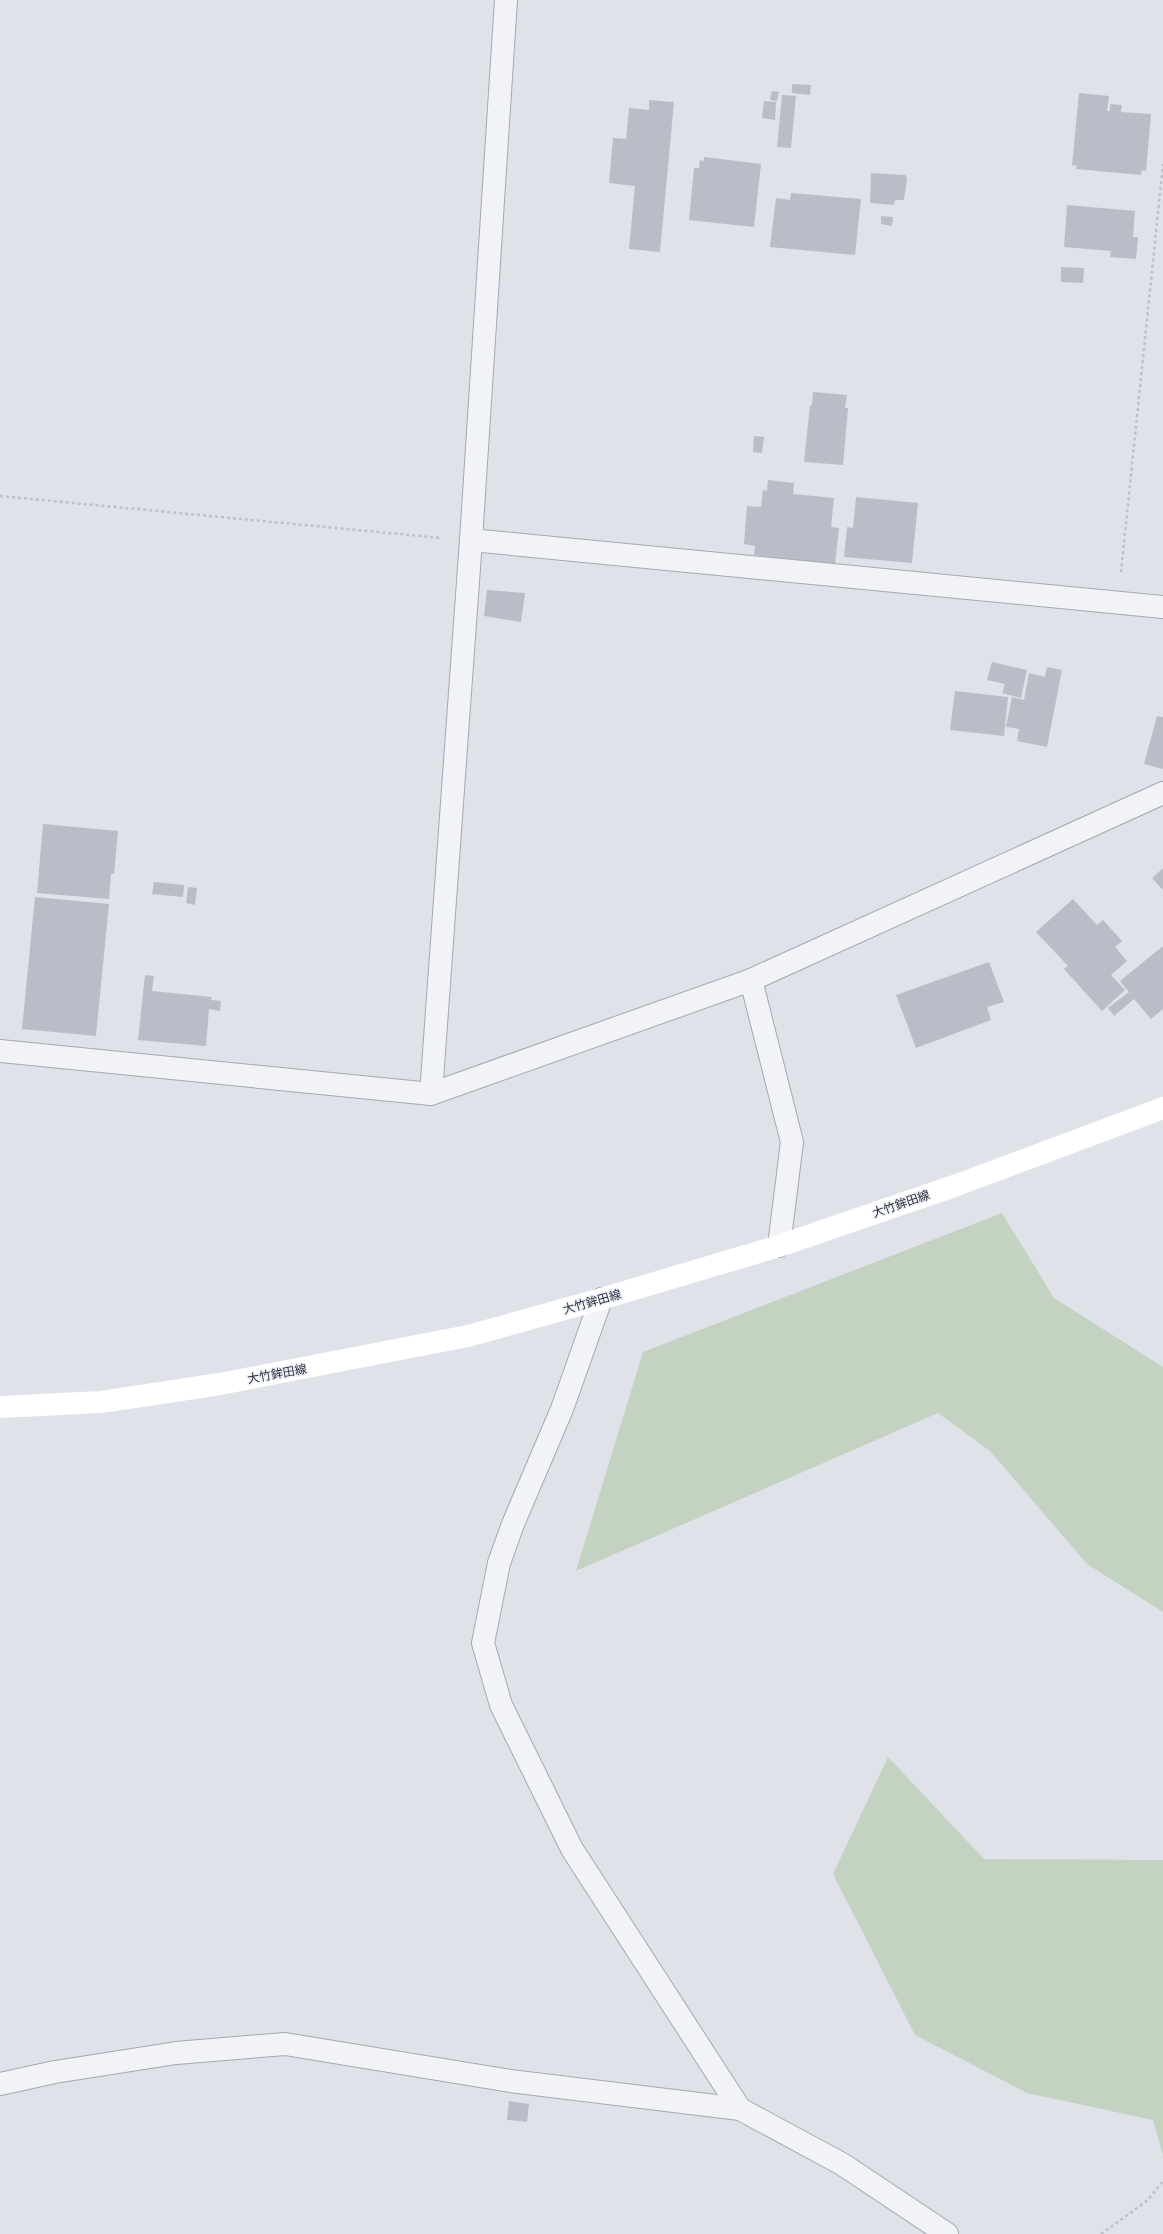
<svg xmlns="http://www.w3.org/2000/svg" width="1163" height="2234" font-family="Mulish,'Noto Sans JP',sans-serif">
  <style>
    .green { fill: #c3d2c1 }
    .building { fill: #babdc8 }
    .lines { fill: none; stroke-linecap: round; stroke-linejoin: round }
    .street-casing { stroke: #a4a8b2; stroke-width: 24 }
    .path { stroke: #bdc0c7; stroke-width: 2.5; stroke-dasharray: 3 3; stroke-linecap: butt }
    .street { stroke: #f2f3f7; stroke-width: 22 }
    .secondary { stroke: #fff; stroke-width: 22 }
    .labels { text-anchor: middle; stroke-width: 3; stroke-linejoin: round; paint-order: stroke }
    .street-label { font-size: 12px; fill: #282e3f; stroke: #eff1f6 }
  </style>
  <rect width="100%" height="100%" fill="#dfe2e8"/>
  <g class="green">
    <polygon points="1002,1213 1054,1298 1163,1367 1163,1612 1087,1564 990,1451 938,1413 576,1571 643,1352"/>
    <polygon points="888,1757 984,1859 1163,1860 1163,2155 1153,2120 1027,2093 915,2035 833,1874"/>
  </g>
  <g class="building">
    <polygon points="792,84 811,85 810,95 792,93"/>
    <polygon points="772,91 779,92 777,101 770,100"/>
    <polygon points="1079,93 1109,96 1107,111 1110,111 1110,104 1122,105 1121,112 1151,114 1146,171 1142,170 1141,175 1076,169 1077,166 1072,165"/>
    <polygon points="782,95 796,96 791,148 777,147"/>
    <polygon points="649,100 674,102 660,252 629,249 635,186 609,183 613,138 626,139 629,108 649,110"/>
    <polygon points="764,101 776,102 775,120 762,118"/>
    <polygon points="704,157 761,164 754,227 689,220 694,168 699,168 700,160 704,161"/>
    <polygon points="871,173 905,175 907,178 904,200 895,200 894,205 870,203"/>
    <polygon points="791,193 861,199 855,255 770,247 776,198 790,200"/>
    <polygon points="1067,205 1135,211 1133,237 1138,237 1136,259 1110,257 1111,251 1064,247"/>
    <polygon points="881,216 893,217 892,226 881,224"/>
    <polygon points="1061,267 1084,268 1083,283 1061,282"/>
    <polygon points="813,392 847,395 845,408 848,408 843,465 804,462 810,405 812,405"/>
    <polygon points="754,436 764,437 762,453 753,452"/>
    <polygon points="768,480 794,483 793,494 834,498 831,527 839,528 835,564 754,555 755,546 744,544 747,506 761,507 763,490 767,491"/>
    <polygon points="856,497 918,503 912,563 844,557 847,527 853,528"/>
    <polygon points="487,590 525,593 521,622 484,616"/>
    <polygon points="992,662 1027,670 1021,698 1002,693 1005,684 987,680"/>
    <polygon points="1047,667 1062,670 1047,747 1017,741 1019,729 1006,727 1012,697 1024,700 1029,673 1045,677"/>
    <polygon points="955,691 1008,697 1004,736 950,730"/>
    <polygon points="1157,716 1163,717 1163,769 1144,764"/>
    <polygon points="43,824 118,831 114,874 111,874 109,899 37,893"/>
    <polygon points="1163,868 1163,890 1152,878"/>
    <polygon points="154,882 184,885 183,897 152,894"/>
    <polygon points="188,887 197,888 195,905 186,903"/>
    <polygon points="35,897 109,904 96,1036 22,1029"/>
    <polygon points="1073,899 1097,925 1103,920 1122,941 1115,947 1127,961 1111,975 1125,990 1102,1011 1064,969 1068,966 1036,932"/>
    <polygon points="1163,946 1163,1009 1151,1019 1134,999 1114,1016 1108,1008 1129,992 1120,981"/>
    <polygon points="989,962 1004,1002 987,1007 991,1020 916,1048 896,995"/>
    <polygon points="145,975 154,976 152,991 212,997 211,1000 221,1001 220,1011 209,1009 206,1046 138,1040"/>
    <polygon points="509,2101 529,2104 527,2122 507,2120"/>
  </g>
  <g class="lines">
    <defs>
      <g id="street">
        <polyline points="471,540 1163,607"/>
        <polyline points="751,980 792,1142 779,1246"/>
        <polyline points="0,1051 431,1094 751,980 1163,793"/>
        <polyline points="431,1094 471,540 506,0"/>
        <polyline points="601,1299 562,1409 513,1524 499,1563 483,1643 501,1705 572,1849 740,2109"/>
        <polyline points="0,2084 55,2072 176,2053 285,2044 510,2081 740,2109 842,2164 947,2234"/>
      </g>
    </defs>
    <use href="#street" class="street-casing"/>
    <g class="path">
      <polyline points="0,496 441,538"/>
      <polyline points="1121,572 1163,164"/>
      <polyline points="1101,2234 1148,2200 1163,2181"/>
    </g>
    <use href="#street" class="street"/>
    <polyline class="secondary" points="0,1407 101,1402 220,1384 468,1336 601,1299 779,1246 957,1185 1163,1108"/>
  </g>
  <g class="labels">
    <g class="street-label">
      <text transform="translate(901 1204) rotate(-19)" y="4">大竹鉾田線</text>
      <text transform="translate(592 1302) rotate(-16)" y="4">大竹鉾田線</text>
      <text transform="translate(277 1374) rotate(-10)" y="4">大竹鉾田線</text>
    </g>
  </g>
</svg>
